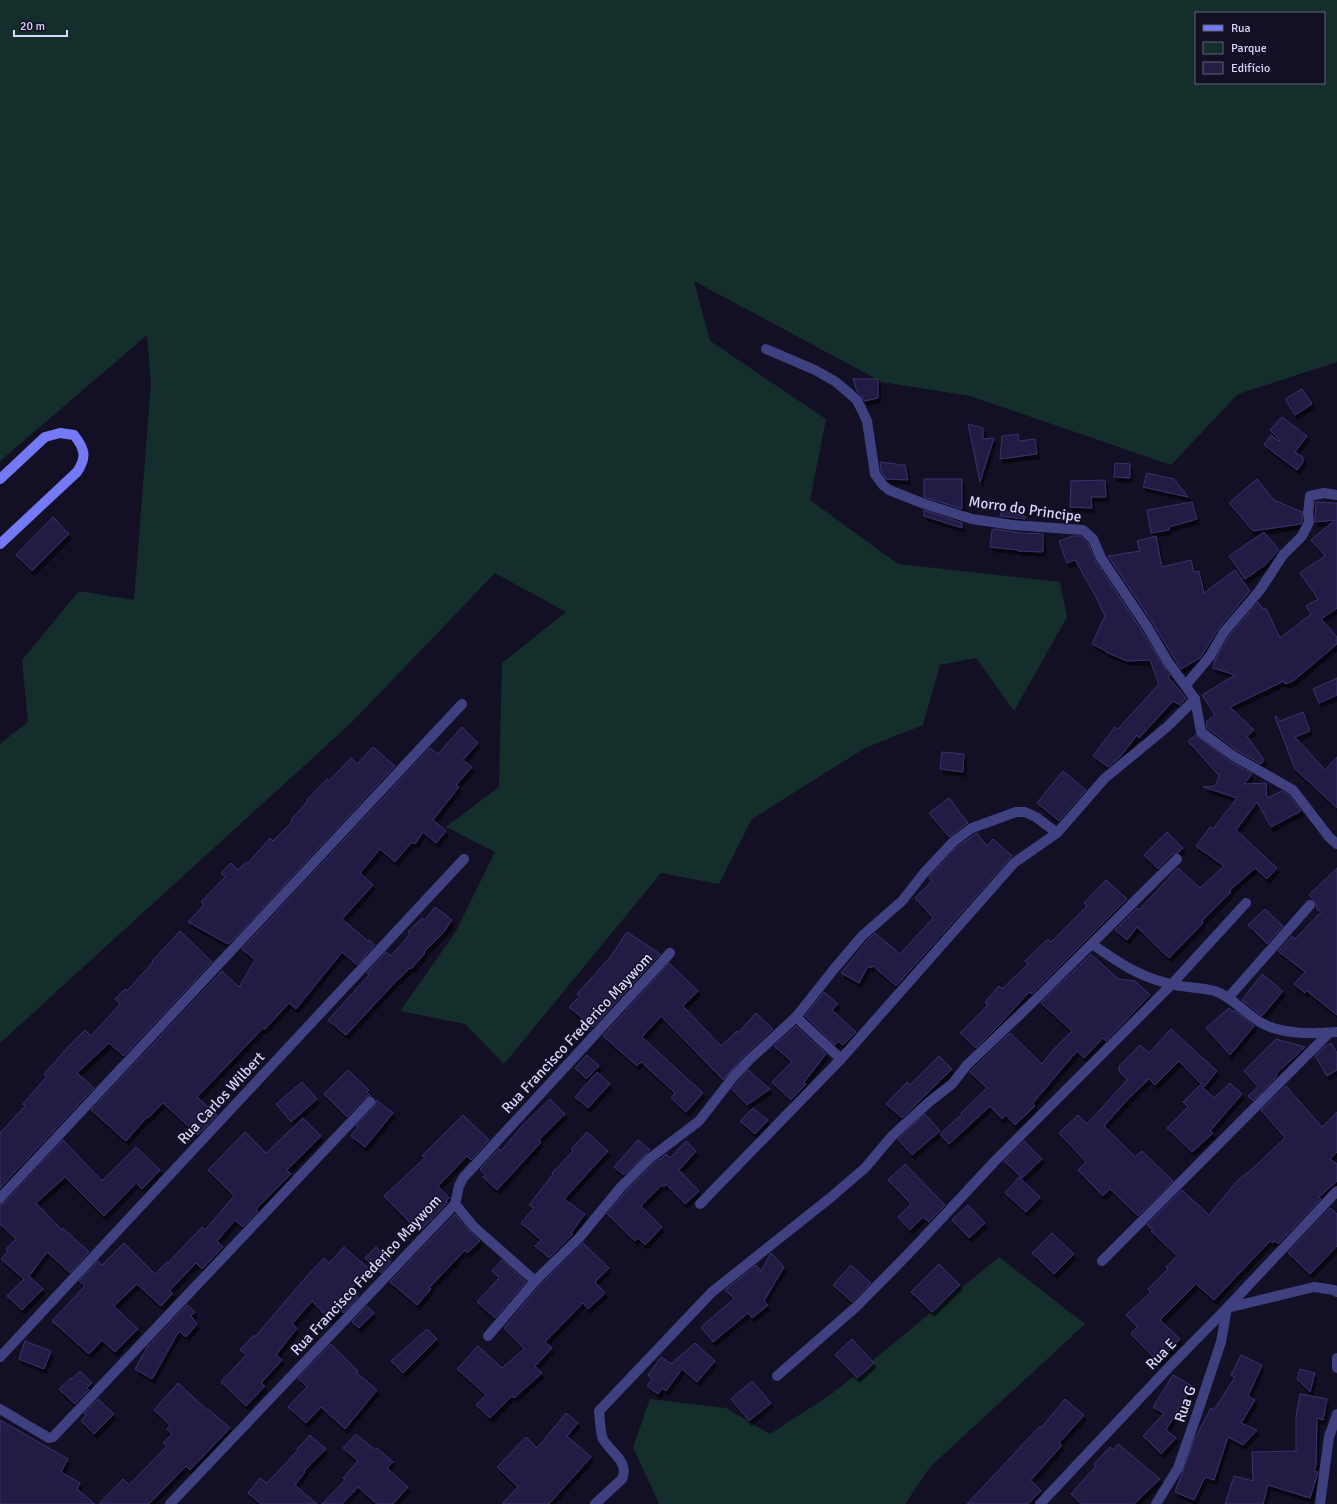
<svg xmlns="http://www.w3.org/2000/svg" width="1337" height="1504" font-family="Signika,sans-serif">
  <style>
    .green { fill: #142e2c; fill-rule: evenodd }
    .building { fill: #231e44; stroke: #3a316f; filter: url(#shadow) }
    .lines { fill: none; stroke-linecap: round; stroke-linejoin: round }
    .street { stroke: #3f4080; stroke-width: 10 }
    .secondary { stroke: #7479f6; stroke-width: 10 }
    .labels { text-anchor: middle; stroke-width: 3; stroke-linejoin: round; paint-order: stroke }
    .street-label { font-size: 15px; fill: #d9d7fc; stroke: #131025 }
  </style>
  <defs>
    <filter id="shadow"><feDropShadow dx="2.5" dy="4.5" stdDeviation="0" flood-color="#0009"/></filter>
  </defs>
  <rect width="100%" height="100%" fill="#131025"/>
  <g class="green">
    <path d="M0 0H1337V362L1238 394 1171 465 970 396 882 382 694 281 710 341 826 419 810 500 898 564 1060 582 1067 617 1014 711 976 658 940 665 923 725 865 748 752 819 719 884 661 873 504 1064 465 1024 400 1011 455 933 495 852 446 827 499 787 502 663 566 612 495 573 351 723 0 1043V744L28 722 22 660 79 591 134 600 151 384 147 335 0 461ZM1196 13H1324V83H1196Z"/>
    <polygon points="999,1257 1085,1324 930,1467 905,1504 659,1504 633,1447 650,1399 726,1408 770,1434 833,1393"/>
  </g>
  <g class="building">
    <polygon points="853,379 878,379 878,398 865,401 861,395 857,391"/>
    <polygon points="1302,389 1312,404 1295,415 1285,399"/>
    <polygon points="1282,417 1307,436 1295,452 1303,457 1303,462 1297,470 1264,445 1271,435 1279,441 1280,440 1270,430"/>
    <polygon points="968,424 983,428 983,439 994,438 980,482"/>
    <polygon points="1018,434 1019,441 1035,439 1037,454 1000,459 1002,436"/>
    <polygon points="880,462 896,464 896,465 905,465 908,480 886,479 881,471"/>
    <polygon points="1115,463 1130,464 1130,478 1114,477"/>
    <polygon points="1147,473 1174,479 1188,497 1143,487"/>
    <polygon points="924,479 962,479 962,509 924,497"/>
    <polygon points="1257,479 1274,500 1302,512 1302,521 1301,524 1253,531 1229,503"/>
    <polygon points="1105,480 1106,497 1091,497 1092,508 1070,507 1071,481"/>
    <polygon points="1192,502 1197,519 1169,527 1169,530 1151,533 1147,510"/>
    <polygon points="1316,502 1337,503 1337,608 1321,619 1337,637 1337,644 1293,681 1285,684 1284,681 1230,707 1254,730 1247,736 1264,760 1261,764 1236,750 1207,728 1206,722 1215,715 1202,695 1235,675 1213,668 1215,659 1229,636 1258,602 1263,609 1266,608 1280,638 1311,614 1306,606 1318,599 1300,573 1325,556 1311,540 1335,520 1315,522"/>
    <polygon points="924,510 962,523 962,528 924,516"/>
    <polygon points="1002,510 1026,517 1025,519 1000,516"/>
    <polygon points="53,517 69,534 32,571 16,555"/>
    <polygon points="996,529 1021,533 1043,534 1043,552 1018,551 1018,550 990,547 992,530"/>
    <polygon points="1264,532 1279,550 1265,565 1245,579 1229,556"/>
    <polygon points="1073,536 1080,536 1088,543 1096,562 1140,628 1170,676 1168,677 1186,698 1180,705 1173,701 1139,738 1137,735 1120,757 1108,767 1093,756 1115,727 1118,729 1159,684 1150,660 1127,661 1106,652 1106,651 1092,644 1105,616 1095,595 1075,560 1067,563 1059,541"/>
    <polygon points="1156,536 1162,567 1191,560 1194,572 1199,571 1204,593 1235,570 1250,591 1219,628 1200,658 1181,669 1152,622 1108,556 1140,551 1137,541"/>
    <polygon points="1337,678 1337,695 1319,703 1313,689"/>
    <polygon points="1303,712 1310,731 1295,737 1325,770 1337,757 1337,808 1295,769 1275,717 1276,716 1280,721"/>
    <polygon points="462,727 478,743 463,760 472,767 456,785 459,787 433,820 446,831 436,843 423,832 415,844 412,842 395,862 380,849 360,873 373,885 342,919 368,941 369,940 375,945 357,965 342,952 296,1009 289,1003 265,1029 263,1028 197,1097 217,1115 198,1135 163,1103 148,1118 147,1117 126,1141 91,1110 222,971 239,987 255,960 242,949 430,748 438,754"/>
    <polygon points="1196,735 1228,760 1252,774 1244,784 1266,783 1267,798 1282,791 1289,795 1301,811 1271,827 1257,802 1236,830 1277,868 1267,879 1255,868 1229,891 1231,892 1202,921 1203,923 1169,958 1137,927 1127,940 1115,930 1137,908 1139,910 1178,868 1200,888 1224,866 1196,846 1210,827 1213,829 1237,798 1203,787 1215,786 1219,776 1188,741"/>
    <polygon points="373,747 395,766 233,940 228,944 188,922 204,905 201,902 225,877 221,873 231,863 238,870 246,862 248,863 270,838 273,841 292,822 291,820 308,801 307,800 327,779 329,781 351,758 357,764"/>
    <polygon points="942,752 964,754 963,772 940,769"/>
    <polygon points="1063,771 1086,790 1059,821 1037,803"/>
    <polygon points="949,798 968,823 949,837 929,813"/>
    <polygon points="1167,832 1183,848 1178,853 1172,854 1158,869 1144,855"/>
    <polygon points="977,833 987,846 993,839 1012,856 896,986 873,966 871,968 868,966 859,983 841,973 867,941 875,933 900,954 933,918 915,898 932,881 929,877 958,846"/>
    <polygon points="1337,868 1337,1015 1307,991 1305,993 1294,984 1305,972 1278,951 1292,936 1295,939 1321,912 1317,909 1316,903 1309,895"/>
    <polygon points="1106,880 1127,899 1032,994 1029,992 1001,1023 976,1048 960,1033 988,1005 985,1002 999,986 1002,989 1028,964 1025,961 1048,939 1051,942 1087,906 1084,903"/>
    <polygon points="435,907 452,920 443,933 424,952 425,953 411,969 410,968 399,979 399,978 346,1035 328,1020 369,975 367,973 386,952 391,956 410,934 408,932 422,918 425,920"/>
    <polygon points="1265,909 1283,926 1267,944 1248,925"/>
    <polygon points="180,931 212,962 124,1056 109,1043 77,1073 94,1088 0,1188 0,1133 25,1106 23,1104 47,1076 44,1074 68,1047 85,1030 91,1036 120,1004 115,999 125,989 127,991 153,962 152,961"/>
    <polygon points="627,932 660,954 593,1027 569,1007 580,996 577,994 611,956"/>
    <polygon points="1091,954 1118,979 1135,981 1150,995 1110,1037 1106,1041 1103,1038 1084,1058 1077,1051 1033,1103 1035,1106 1015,1125 1006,1115 1002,1119 990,1106 949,1144 940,1134 962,1114 961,1113 987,1088 970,1072 1010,1033 1042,1064 1052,1051 1072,1031 1041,1003"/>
    <polygon points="669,963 698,991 683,1006 721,1046 737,1031 738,1033 756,1013 773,1029 744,1056 723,1080 661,1016 642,1037 703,1093 686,1112 671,1098 675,1093 641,1062 637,1066 603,1036"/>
    <polygon points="1262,974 1283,991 1262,1016 1242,1000"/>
    <polygon points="824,992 838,1004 832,1010 856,1032 843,1045 838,1041 835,1045 805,1016"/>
    <polygon points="1229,1008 1232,1012 1234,1010 1254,1026 1230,1055 1206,1028"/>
    <polygon points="796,1026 826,1054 804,1082 806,1084 791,1100 772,1082 792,1062 774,1046"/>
    <polygon points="1171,1029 1217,1071 1204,1087 1179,1061 1155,1085 1149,1079 1129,1098 1104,1126 1135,1157 1142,1151 1173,1181 1138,1216 1110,1189 1103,1196 1092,1185 1078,1170 1086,1162 1059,1133 1078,1115 1087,1124 1127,1080 1119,1071 1119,1066 1140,1045 1149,1053"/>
    <polygon points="1276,1039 1305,1047 1276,1074 1277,1076 1253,1101 1248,1096 1258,1087 1244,1071"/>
    <polygon points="1331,1043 1337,1053 1337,1070 1327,1076 1315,1056 1324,1047"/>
    <polygon points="587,1055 599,1066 586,1079 575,1068"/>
    <polygon points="939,1056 952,1069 902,1118 886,1104 907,1082 910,1085"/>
    <polygon points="348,1070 369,1090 367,1092 371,1096 365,1098 347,1117 324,1094"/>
    <polygon points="748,1070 770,1089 747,1105 732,1089"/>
    <polygon points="597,1072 610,1084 588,1108 575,1097"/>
    <polygon points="302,1082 317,1099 291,1122 276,1104"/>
    <polygon points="1230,1083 1242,1094 1210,1131 1213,1133 1192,1152 1167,1128 1188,1107 1183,1102 1200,1085 1214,1098"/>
    <polygon points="1286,1086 1322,1127 1337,1112 1337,1152 1330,1159 1337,1164 1337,1181 1319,1197 1321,1199 1278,1244 1275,1241 1273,1243 1270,1241 1214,1300 1196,1284 1160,1320 1180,1339 1158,1362 1131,1334 1137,1327 1126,1315 1151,1292 1148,1289 1168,1269 1166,1267 1177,1256 1151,1231 1153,1230 1147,1225 1182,1190 1209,1215 1238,1180 1250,1171 1285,1138 1261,1110"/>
    <polygon points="550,1099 565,1114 539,1140 541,1142 497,1190 483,1177 485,1175 480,1169 499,1149 501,1151 522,1126"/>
    <polygon points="376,1100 393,1113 365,1147 351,1136 358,1127 356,1126 375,1106"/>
    <polygon points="753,1108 768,1120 755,1134 740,1121"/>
    <polygon points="925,1114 940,1131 912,1155 898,1139"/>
    <polygon points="463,1115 489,1140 471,1160 467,1156 438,1186 449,1198 446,1201 447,1203 419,1232 384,1196 425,1158 422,1156"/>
    <polygon points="303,1118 321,1136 287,1170 291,1174 256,1209 258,1211 243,1227 235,1220 217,1241 223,1247 202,1269 196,1263 169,1291 173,1293 161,1306 137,1284 114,1306 138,1329 115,1352 102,1340 89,1354 52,1321 85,1286 79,1281 98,1261 102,1265 124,1243 155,1274 167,1262 168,1263 202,1227 205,1230 234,1196 208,1170 245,1132 266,1153"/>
    <polygon points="587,1132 608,1151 564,1199 585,1214 571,1233 573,1234 549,1258 535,1246 541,1240 521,1223 534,1208 529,1205 553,1174 552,1173 573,1151 571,1149"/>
    <polygon points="63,1140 102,1181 136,1147 160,1170 142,1189 136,1183 104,1216 65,1177 36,1203 62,1230 63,1228 89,1252 70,1273 47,1252 29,1276 43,1289 22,1310 7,1296 24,1279 1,1259 8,1251 6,1249 16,1239 0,1224 0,1204 5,1202"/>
    <polygon points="638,1140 650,1150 624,1175 614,1167"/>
    <polygon points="686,1141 696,1151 679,1170 699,1191 685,1204 666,1184 664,1187 662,1185 641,1206 662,1227 645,1245 638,1238 635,1241 607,1214 626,1191 653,1164 659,1159 660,1160 666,1154 670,1158"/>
    <polygon points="1024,1141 1042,1159 1022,1178 1004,1161"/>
    <polygon points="905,1164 945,1205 929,1222 923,1217 910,1230 898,1217 911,1204 888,1180"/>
    <polygon points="1019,1177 1040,1197 1026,1212 1005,1193"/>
    <polygon points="968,1205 985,1223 969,1238 952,1220"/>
    <polygon points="1330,1208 1337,1214 1337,1246 1310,1274 1288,1253"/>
    <polygon points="455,1214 469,1231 480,1241 467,1253 465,1250 429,1288 431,1289 417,1305 390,1282"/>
    <polygon points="1052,1233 1074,1254 1054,1274 1032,1253"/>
    <polygon points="583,1243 609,1268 595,1282 605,1293 588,1309 583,1303 545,1342 552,1348 535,1366 542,1373 514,1398 512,1396 490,1418 476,1405 486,1395 457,1369 478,1346 502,1368 524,1349 504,1328 540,1285"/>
    <polygon points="344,1247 369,1269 350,1290 358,1297 343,1313 341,1310 330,1320 312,1301 292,1324 297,1328 276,1355 282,1360 261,1383 265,1386 246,1406 221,1382 246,1355 240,1350 254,1335 255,1337 307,1276 324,1258 329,1263"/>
    <polygon points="376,1247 391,1262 381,1273 365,1258"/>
    <polygon points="771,1253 784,1267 764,1301 768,1305 752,1318 748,1313 713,1342 701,1327 734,1299 725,1290 756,1265 761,1271"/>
    <polygon points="502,1260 526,1282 495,1318 477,1302 499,1278 492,1271"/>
    <polygon points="939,1264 960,1285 932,1312 911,1292"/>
    <polygon points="851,1265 871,1283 852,1302 833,1285"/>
    <polygon points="187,1305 195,1312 191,1316 197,1324 186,1337 179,1331 152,1379 135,1369 148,1346"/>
    <polygon points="367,1306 374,1313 359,1328 352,1322"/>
    <polygon points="427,1329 437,1339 403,1373 391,1361"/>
    <polygon points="852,1339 874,1363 857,1378 835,1355"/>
    <polygon points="25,1341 51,1351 44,1369 19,1359"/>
    <polygon points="695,1343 715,1361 697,1382 682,1369 666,1391 662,1388 658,1394 647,1386 652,1379 648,1375 661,1357 671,1364"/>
    <polygon points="331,1344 358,1371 356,1372 377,1390 345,1429 321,1407 306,1423 288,1407 307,1387 298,1378"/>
    <polygon points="1241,1355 1262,1365 1248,1396 1255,1400 1241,1423 1257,1430 1243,1445 1228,1437 1214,1480 1205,1477 1194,1500 1175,1492 1195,1438 1211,1408 1214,1410 1235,1377 1231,1375"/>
    <polygon points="1300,1369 1315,1373 1310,1392 1297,1379"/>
    <polygon points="80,1371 92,1383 87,1388 89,1390 75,1404 59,1389 71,1378 72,1379"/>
    <polygon points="1173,1375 1192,1386 1166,1430 1176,1438 1161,1454 1143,1436 1164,1413 1153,1407"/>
    <polygon points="752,1381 771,1403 749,1421 731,1399"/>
    <polygon points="178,1383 207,1410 208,1409 230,1428 190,1470 186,1466 149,1504 99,1504 123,1479 129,1485 167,1446 163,1443 172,1434 167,1429 170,1425 154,1410"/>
    <polygon points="1300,1394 1327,1399 1323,1420 1317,1418 1316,1465 1314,1471 1318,1472 1310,1498 1268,1485 1263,1504 1225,1504 1234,1476 1253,1481 1252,1452 1296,1451 1296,1416"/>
    <polygon points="98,1399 114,1414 94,1434 81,1421 86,1415 84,1413"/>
    <polygon points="1065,1399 1084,1415 1059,1443 1062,1445 1031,1480 1041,1491 1028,1504 967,1504 1040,1426 1041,1428"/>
    <polygon points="566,1413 578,1423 567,1436 591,1457 549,1504 502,1504 518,1487 497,1467 526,1437 537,1448"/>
    <polygon points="0,1420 68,1459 61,1472 80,1483 77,1489 95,1504 0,1504"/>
    <polygon points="356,1434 375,1450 377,1448 393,1462 387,1468 408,1487 393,1504 377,1504 358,1487 342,1504 322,1504 345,1480 343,1478 358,1461 343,1448"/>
    <polygon points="310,1435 326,1449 304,1471 305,1472 295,1485 317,1504 261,1504 248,1493 260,1478 267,1483 298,1450 297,1449"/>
    <polygon points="1118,1444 1160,1479 1134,1504 1081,1504 1071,1494 1096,1466 1094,1464 1110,1447 1113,1450"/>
  </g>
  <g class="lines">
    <g class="street">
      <polyline points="766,349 815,370 836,382 857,400 867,421 875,474 883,485 889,490 922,503 972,519 1013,525 1083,530 1093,539 1101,558 1146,625 1168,662 1195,699 1201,732 1232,755 1293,790 1329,837 1337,844"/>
      <polyline points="1186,685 1210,656 1224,632 1260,590 1283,555 1302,536 1309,522 1308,513 1310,496 1324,493 1337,495"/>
      <path d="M1092 944C1119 963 1138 976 1170 984 1184 988 1201 987 1215 991 1232 997 1245 1013 1260 1022 1280 1035 1314 1034 1337 1032"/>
      <polyline points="1228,998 1310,905"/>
      <polyline points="796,1017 841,1059"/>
      <polyline points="0,1198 462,704"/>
      <polyline points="455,1204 474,1227 535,1281"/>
      <polyline points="700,1204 841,1059 1014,863 1057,833 1105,778 1167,727 1195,699"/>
      <polyline points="1102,1261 1329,1033"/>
      <polyline points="488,1336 535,1281 579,1238 621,1187 649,1159 699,1121 734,1076 749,1060 796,1017 834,969 862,936 902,901 924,873 954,841 972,828 1016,812 1025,812 1036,817 1057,833"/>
      <polyline points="0,1357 464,859"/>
      <polyline points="1337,1358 1337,1368"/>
      <polyline points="777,1376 856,1307 913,1249 995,1161 1171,985 1246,903"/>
      <polyline points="0,1409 49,1438 53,1437 370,1102"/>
      <polyline points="170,1504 455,1204 459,1186 463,1178 670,953"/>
      <path d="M595 1504 622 1479C630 1462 610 1452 603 1439 600 1433 600 1418 599 1411L712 1292 830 1198 865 1168 892 1136 929 1102 952 1084 967 1065 1033 1002 1177 859"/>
      <polyline points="1040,1504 1172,1364 1227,1308 1314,1287 1334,1290 1337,1292"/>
      <polyline points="1156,1504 1178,1468 1197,1414 1221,1342 1227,1308 1337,1191"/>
      <polyline points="1320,1504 1329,1437 1337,1414"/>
    </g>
    <path class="secondary" d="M0 479 45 437 60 433 74 435C85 449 87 457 77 472L0 544"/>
  </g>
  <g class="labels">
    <g class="street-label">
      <text transform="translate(1025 509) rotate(8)" y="5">Morro do Principe</text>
      <text transform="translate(577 1033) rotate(-47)" y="5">Rua Francisco Frederico Maywom</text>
      <text transform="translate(221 1098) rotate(-47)" y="5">Rua Carlos Wilbert</text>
      <text transform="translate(366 1275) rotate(-47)" y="5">Rua Francisco Frederico Maywom</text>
      <text transform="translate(1161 1354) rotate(-46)" y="5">Rua E</text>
      <text transform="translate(1185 1404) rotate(-71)" y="5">Rua G</text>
    </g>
  </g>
  <rect x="1195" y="12" width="130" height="72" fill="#131025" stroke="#62607b"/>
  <rect x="1203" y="25" width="20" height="6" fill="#7479f6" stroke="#62607b"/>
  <text x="1231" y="32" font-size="12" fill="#d9d7fc">Rua</text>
  <rect x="1203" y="42" width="20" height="12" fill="#142e2c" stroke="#62607b"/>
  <text x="1231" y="52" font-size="12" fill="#d9d7fc">Parque</text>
  <rect x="1203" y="62" width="20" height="12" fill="#231e44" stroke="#62607b"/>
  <text x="1231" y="72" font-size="12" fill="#d9d7fc">Edifício</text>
  <path d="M14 30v6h53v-6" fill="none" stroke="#d9d7fc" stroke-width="2"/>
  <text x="20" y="30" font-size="12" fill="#d9d7fc" stroke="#131025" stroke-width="3" paint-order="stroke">20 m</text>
</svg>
